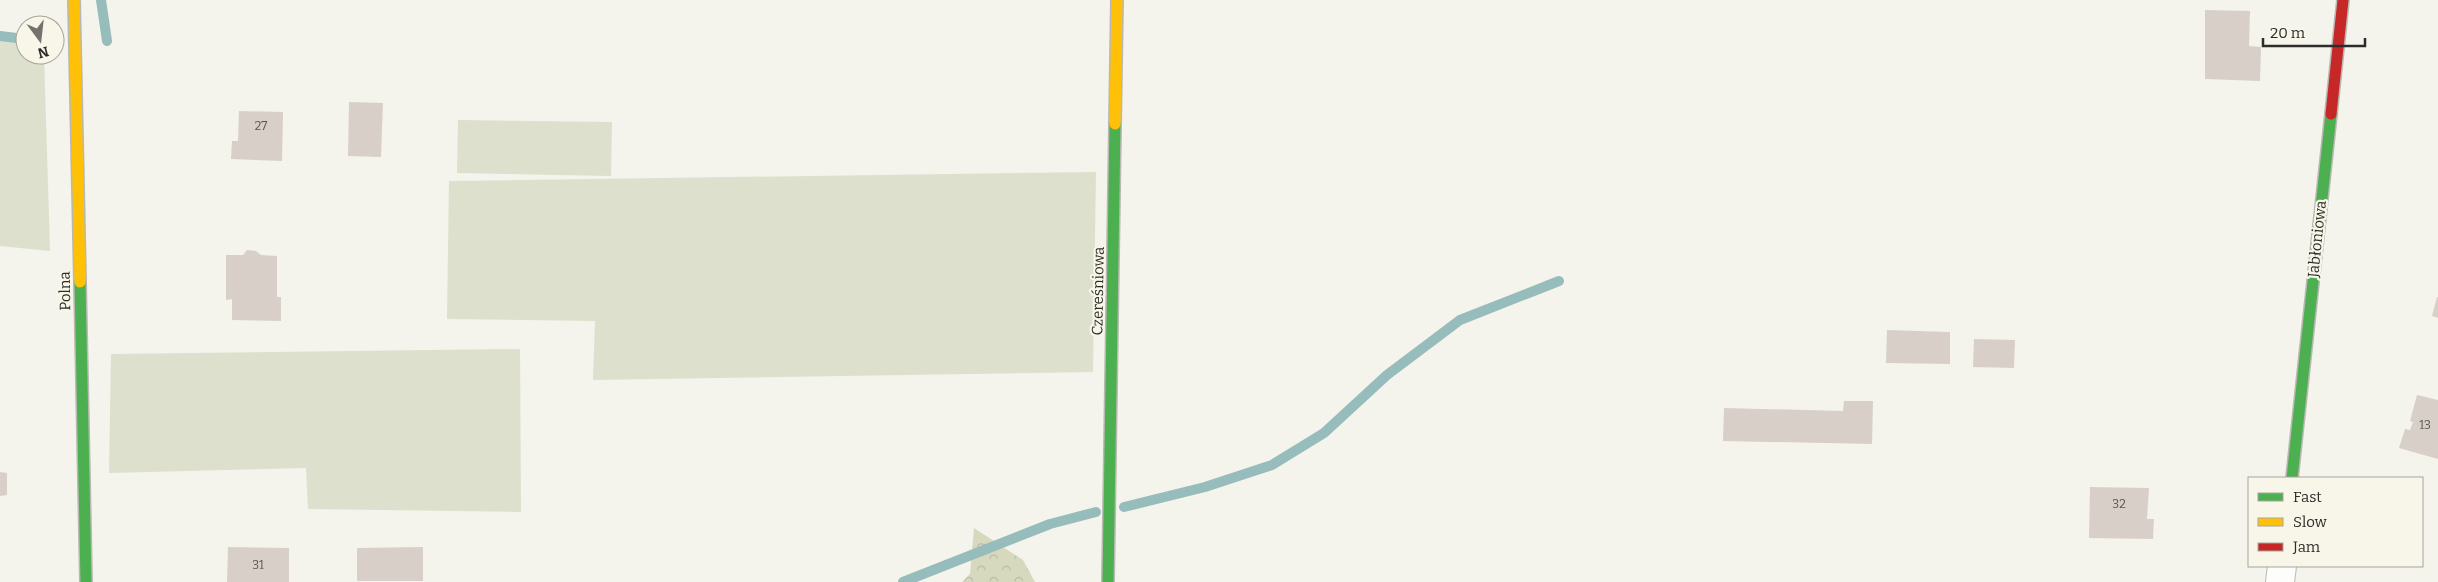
<svg xmlns="http://www.w3.org/2000/svg" width="2438" height="582" font-family="Bitter,serif">
  <style>
    .grass { fill: #dde0cc }
    .forest { fill: url(#forest-crowns) }
    .lines { fill: none; stroke-linecap: round; stroke-linejoin: round }
    .stream { stroke: #96bcbc; stroke-width: 10 }
    .building { fill: #d8d0c8 }
    .street-casing { stroke: #b9b8b3; stroke-width: 30 }
    .fast-casing { stroke: #b9b8b3; stroke-width: 14 }
    .slow-casing { stroke: #b9b8b3; stroke-width: 14 }
    .jam-casing { stroke: #b9b8b3; stroke-width: 14 }
    .street { stroke: #fdfdfc; stroke-width: 28 }
    .fast { stroke: #4caf50; stroke-width: 11 }
    .slow { stroke: #ffc107; stroke-width: 11 }
    .jam { stroke: #c62828; stroke-width: 11 }
    .labels { text-anchor: middle; stroke-width: 4.5; stroke-linejoin: round; paint-order: stroke }
    .number-label { font-size: 12px; fill: #585550 }
    .street-label { font-size: 15px; fill: #2d2c28; stroke: #f8f5e9 }
  </style>
  <defs>
    <pattern id="forest-crowns" width="20" height="18" patternUnits="userSpaceOnUse" patternTransform="scale(1.25)"><rect width="20" height="18" fill="#d6d9be"/><path d="M2 6a3 3 0 1 1 6 0M12 15a3 3 0 1 1 6 0" fill="none" stroke="#b8baa3"/></pattern>
  </defs>
  <rect width="100%" height="100%" fill="#f4f3ec"/>
  <g class="grass">
    <polygon points="0,35 25,38 25,55 44,55 50,251 0,246"/>
    <polygon points="458,120 612,122 611,176 457,173"/>
    <polygon points="1096,172 1093,372 593,380 595,321 447,319 449,181"/>
    <polygon points="520,349 521,512 308,509 306,468 109,473 111,354"/>
  </g>
  <polygon class="forest" points="974,528 1023,560 1035,582 962,582 970,574"/>
  <g class="lines">
    <g class="stream">
      <polyline points="101,0 107,41"/>
      <polyline points="0,36 25,39"/>
      <polyline points="1124,507 1205,487 1272,465 1324,433 1387,375 1460,320 1559,281"/>
      <polyline points="903,582 1050,524 1096,512"/>
    </g>
  </g>
  <g class="building">
    <polygon points="2205,10 2250,11 2249,46 2261,47 2260,81 2205,79"/>
    <polygon points="349,102 383,103 381,157 348,156"/>
    <polygon points="239,111 283,112 282,161 231,159 232,141 238,141"/>
    <polygon points="247,250 256,251 261,255 277,256 277,297 281,297 281,321 232,320 232,299 226,300 226,255 243,255"/>
    <polygon points="2437,297 2438,297 2438,318 2432,316"/>
    <polygon points="1887,330 1950,332 1950,364 1886,363"/>
    <polygon points="1974,339 2015,340 2014,368 1973,367"/>
    <polygon points="2417,395 2438,400 2438,459 2399,448 2405,429 2410,430 2413,422 2410,421"/>
    <polygon points="1844,401 1873,401 1872,444 1723,441 1724,408 1843,411"/>
    <polygon points="0,472 7,473 7,495 0,496"/>
    <polygon points="2090,487 2149,488 2147,519 2154,519 2153,539 2089,538"/>
    <polygon points="228,547 289,548 289,582 227,582"/>
    <polygon points="423,547 423,581 357,581 357,548"/>
  </g>
  <g class="lines">
    <defs>
      <polyline id="street" points="2280,582 2282,566"/>
      <g id="fast">
        <polyline points="80,282 86,582"/>
        <polyline points="2292,478 2331,114"/>
        <polyline points="1108,582 1115,124"/>
      </g>
      <g id="slow">
        <polyline points="74,0 80,282"/>
        <polyline points="1115,124 1117,0"/>
      </g>
      <polyline id="jam" points="2331,114 2343,0"/>
    </defs>
    <use href="#street" class="street-casing"/>
    <use href="#fast" class="fast-casing"/>
    <use href="#slow" class="slow-casing"/>
    <use href="#jam" class="jam-casing"/>
    <use href="#street" class="street"/>
    <use href="#fast" class="fast"/>
    <use href="#slow" class="slow"/>
    <use href="#jam" class="jam"/>
  </g>
  <g class="labels">
    <g class="number-label">
      <text x="261" y="130">27</text>
      <text x="2425" y="429">13</text>
      <text x="2119" y="508">32</text>
      <text x="258" y="569">31</text>
    </g>
    <g class="street-label">
      <text transform="translate(2317 239) rotate(-84)" y="5">Jabłoniowa</text>
      <text transform="translate(65 291) rotate(-91)" y="5">Polna</text>
      <text transform="translate(1098 291) rotate(-89)" y="5">Czereśniowa</text>
    </g>
  </g>
  <rect x="2248" y="477" width="175" height="90" fill="#f8f5e9" stroke="#a7a59c"/>
  <rect x="2258" y="493" width="25" height="8" fill="#4caf50" stroke="#a7a59c"/>
  <text x="2293" y="502" font-size="15" fill="#2d2c28">Fast</text>
  <rect x="2258" y="518" width="25" height="8" fill="#ffc107" stroke="#a7a59c"/>
  <text x="2293" y="527" font-size="15" fill="#2d2c28">Slow</text>
  <rect x="2258" y="543" width="25" height="8" fill="#c62828" stroke="#a7a59c"/>
  <text x="2293" y="552" font-size="15" fill="#2d2c28">Jam</text>
  <g transform="translate(40 40) rotate(165)"><circle r="24" fill="#f8f5e9" stroke="#a7a59c"/>
  <path d="M0-4L9 19L0 12L-9 19Z" fill="#73726d"/>
  <text y="-8" font-size="14" font-weight="bold" text-anchor="middle" fill="#2d2c28">N</text>
  </g>
  <path d="M2263 38v8h102v-8" fill="none" stroke="#2d2c28" stroke-width="2.5"/>
  <text x="2270" y="38" font-size="15" fill="#2d2c28" stroke="#f8f5e9" stroke-width="4" paint-order="stroke">20 m</text>
</svg>
